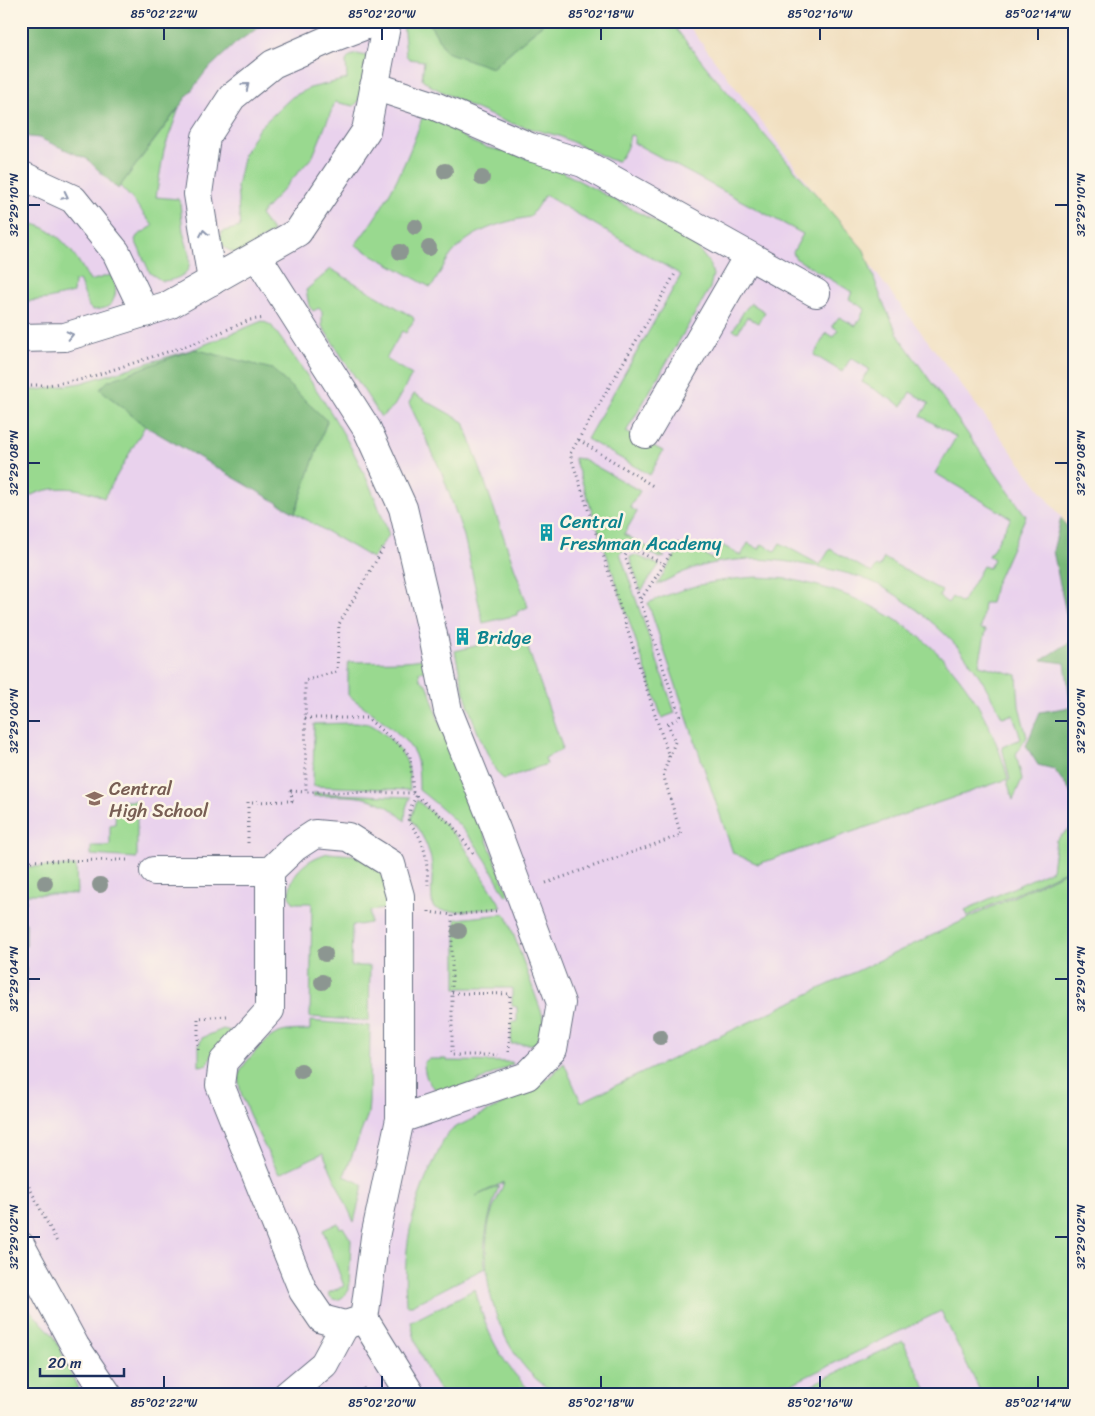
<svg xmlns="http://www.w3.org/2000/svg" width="1095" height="1416" font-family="Sriracha,sans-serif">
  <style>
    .built { fill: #e9d2ed }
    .green { fill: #99d98f; stroke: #5a8476 }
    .forest { fill: #7ab97a; stroke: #4a746c }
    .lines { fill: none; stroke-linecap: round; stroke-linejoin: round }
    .minor-casing { stroke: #666d80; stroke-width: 30 }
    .path { stroke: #666d80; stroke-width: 3; stroke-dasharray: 1 4; stroke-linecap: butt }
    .minor { stroke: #fff; stroke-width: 28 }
    .tree { fill: #8c9691 }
    .oneway { stroke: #8d97ae }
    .ticks { fill: none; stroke: #1b2f5e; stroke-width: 2 }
    .labels { text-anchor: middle; stroke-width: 5; stroke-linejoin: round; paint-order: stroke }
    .culture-label { font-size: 19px; fill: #0d838f; stroke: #fcf5e5; text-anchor: start }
    .education-label { font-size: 19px; fill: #785e54; stroke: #fcf5e5; text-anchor: start }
    .neatline { fill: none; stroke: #1b2f5e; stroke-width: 2 }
    .ticks-label { font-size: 12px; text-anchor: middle; fill: #1b2f5e }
  </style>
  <rect width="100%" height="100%" fill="#fcf5e5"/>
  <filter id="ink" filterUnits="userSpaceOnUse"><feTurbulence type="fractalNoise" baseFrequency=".02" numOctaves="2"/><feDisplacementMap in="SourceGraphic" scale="10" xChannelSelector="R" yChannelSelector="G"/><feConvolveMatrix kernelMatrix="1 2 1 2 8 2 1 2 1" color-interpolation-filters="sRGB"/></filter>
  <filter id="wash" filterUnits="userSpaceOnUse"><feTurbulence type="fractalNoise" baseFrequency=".0096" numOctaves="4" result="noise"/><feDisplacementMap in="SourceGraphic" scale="20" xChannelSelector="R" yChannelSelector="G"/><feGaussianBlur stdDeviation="1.12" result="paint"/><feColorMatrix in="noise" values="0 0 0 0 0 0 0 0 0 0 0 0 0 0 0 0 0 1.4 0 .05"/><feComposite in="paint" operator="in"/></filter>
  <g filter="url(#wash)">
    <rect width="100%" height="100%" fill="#f1dfc0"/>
    <polygon class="built" points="21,21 685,21 1074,534 1074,1395 21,1395"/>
    <g class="green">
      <path d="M403 21H429L492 68 546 21H670L711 73 864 250 883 303 900 338 1026 516 995 585 991 603H984L981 629 986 630 979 665 1017 675 1019 706 1027 737 1016 754 1022 779 1013 800 1007 781 1010 780 1002 747 1021 739 1013 715 1002 717C988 690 974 663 952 641 931 620 904 598 877 584 858 575 838 571 818 567 776 559 745 555 702 566 686 570 671 578 657 585L679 549H682L685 545 713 559 722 545 741 556 748 543 759 549 762 544 775 551 780 543 820 565 830 549 872 573 876 566 879 568 884 558 942 591 939 597 948 603 952 597 962 603 983 566 989 568 994 559 989 556 1011 518 935 473 956 437 921 416 929 403 910 392 902 406 862 382 869 369 851 358 842 372 814 355 826 333 834 337 838 330 832 326 839 317 856 326 865 309 849 299 852 292 795 258 793 252 803 234 634 143V136L630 135C629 144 624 155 618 161L611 160 559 136 506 122 472 107 431 86 422 79 424 61 409 59 406 55Z"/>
      <path d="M357 54 366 56 368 60 358 102 354 106 335 102 313 156 260 215 273 232 238 254C227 250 217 246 222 232L240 227 237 186 244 154 259 128 292 97 310 88 347 79 346 61 350 56Z"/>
      <path d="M179 108 164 150 156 197 178 199 180 203C181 212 182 222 183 231 185 241 192 256 189 267 186 277 171 281 162 281L150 273 135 240 137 236 153 226 132 199 120 186Z"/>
      <path d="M423 115 446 126 472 142 485 147 511 153 557 169 692 241 710 264 713 275 710 288 626 432 663 451 650 475 587 439 681 275 545 195 530 217C501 222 470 231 451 255 444 264 439 275 433 285L430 287 355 245C388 203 406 165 423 115Z"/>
      <path d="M21 220C29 223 37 224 44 228 66 238 79 261 90 281L110 275C119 284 117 303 105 308 101 309 96 310 92 310L89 307 79 280 74 282 73 293 48 299 21 302Z"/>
      <polygon points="331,269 413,317 414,320 406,333 402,331 386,359 412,375 394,406 381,417 322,326 322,312 319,308 313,311 309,306 306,290"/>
      <polygon points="751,303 765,312 758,323 747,317 738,332 733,330 744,311"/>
      <path d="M262 321 271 325C305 371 338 419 363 471 373 491 381 514 389 535L372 558 295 513 327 420 101 390 145 426 104 498C78 485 46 484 21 501V390H38L81 383 194 349Z"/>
      <polygon points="414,394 464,422 528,607 517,612 517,615 483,623 464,536 442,473 409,403"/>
      <polygon points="574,458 583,459 640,491 630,507 637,512 624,534 665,557 660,558 636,547 629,546 620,553 675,713 662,718"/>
      <polygon points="635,555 659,565 641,591 630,559 630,557"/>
      <path d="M757 577C772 578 788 578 802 582 909 606 980 674 1008 779L758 864 733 853 648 603C688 586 714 580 757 577Z"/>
      <path d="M523 634 562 746 561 750 545 758 547 764 504 779C496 774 493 765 489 757 471 721 463 690 455 651Z"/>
      <path d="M424 659 426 671 419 672 420 679 428 686 437 716 509 895 506 896C497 881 490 865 480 851 464 827 442 808 419 790 419 779 419 765 415 755 406 734 367 710 348 695V662L405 661Z"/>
      <path d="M314 724C324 724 362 722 369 724 382 729 405 752 408 766 410 774 409 782 410 790L313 786Z"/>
      <path d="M313 793 410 797 406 808 405 821C377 792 350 796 313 796Z"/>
      <path d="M417 800 444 824 462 843 502 907C484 908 447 916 433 907 430 893 433 880 432 866 430 848 422 834 411 819Z"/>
      <polygon points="116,801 137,801 137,858 91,855 91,846 110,846 110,825 115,824"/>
      <polygon points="1074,825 1074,867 968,916 965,910 1052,870 1056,840"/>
      <path d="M328 853 354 855 378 870 387 883 390 908 370 911V923L352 926 351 966H370L369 1021 310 1017 312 903H294L289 897C289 873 307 859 328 853Z"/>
      <polygon points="76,866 77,894 26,894 26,902 23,902 22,922 26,923 26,946 22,946 21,966 26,967 26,1022 21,1018 21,867"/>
      <path d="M1074 868V1395H982L941 1311 769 1395H556C549 1389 542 1384 535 1378 497 1342 480 1280 488 1228 490 1211 499 1197 504 1182L476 1196 499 1186C489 1213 482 1239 485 1268L412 1305H406C403 1249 410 1209 435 1159 440 1149 444 1136 452 1129L540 1086 564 1063 581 1102Z"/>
      <polygon points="504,914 507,916 545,1022 536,1044 511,1044 512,1022 517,1022 517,1007 512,1006 512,988 456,988 456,919"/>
      <path d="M310 1021 370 1026 369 1102 368 1114 344 1176 362 1184 363 1186 354 1222 323 1153 279 1174C269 1154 235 1095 239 1076 241 1066 250 1058 256 1051 276 1029 282 1031 310 1030Z"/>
      <polygon points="223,1029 231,1031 220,1043 206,1065 199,1066 199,1045 202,1038"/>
      <path d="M429 1059H447V1061L512 1062 513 1064C496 1072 462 1092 444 1091 429 1091 424 1075 424 1062Z"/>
      <path d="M338 1223 340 1228 343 1227 351 1240 349 1290C343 1299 334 1305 328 1293L344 1286 323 1230Z"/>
      <path d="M475 1289C486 1333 501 1364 535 1395H443C427 1373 416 1349 411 1322Z"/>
      <polygon points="21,1299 23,1303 54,1336 81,1395 21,1395"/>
      <polygon points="903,1341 929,1395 790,1395"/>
    </g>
    <g class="forest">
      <polygon points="21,21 268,21 236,43 206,71 118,189 87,159 39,138 21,136"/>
      <polygon points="428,21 546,21 492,68 446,52"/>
      <polygon points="194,349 272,369 327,421 295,513 145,426 100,389 108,381"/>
      <polygon points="1061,518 1074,537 1074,797 1054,769 1038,765 1026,746 1040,712 1071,707 1065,663 1042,660 1072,641 1053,551"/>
    </g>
  </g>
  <g filter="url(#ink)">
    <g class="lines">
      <defs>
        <g id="minor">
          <polyline points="374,86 435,106 530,147 583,163 816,293"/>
          <polyline points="21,175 73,199 116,252 145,313"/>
          <polyline points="257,256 367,429 403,508 433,635 448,711 496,829 561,1003 553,1049 527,1076 400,1119 375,1237 364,1319 345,1325 322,1319 303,1291 220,1085 223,1062 270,1010 270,871 295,847 315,834 348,837 391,864 400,896 400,1119"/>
          <polyline points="212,281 198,194 206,137 232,97 273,64 332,38 377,21"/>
          <polyline points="21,338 65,337 169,305 298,232 366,131 387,21"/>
          <polyline points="645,434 748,256"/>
          <polyline points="154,871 270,871"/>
          <polyline points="21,1246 75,1346 108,1395"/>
          <polyline points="364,1319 411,1395"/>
          <polyline points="287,1395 324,1364 345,1325"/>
        </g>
      </defs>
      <use href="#minor" class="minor-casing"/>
      <g class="path">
        <polyline points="21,385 48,385 84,379 195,343 250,320 265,318"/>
        <polyline points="579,440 653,486"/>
        <polyline points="383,549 339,624 337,671 305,681 306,792 413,793 452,825 473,853"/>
        <polyline points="641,599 664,565"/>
        <polyline points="305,718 367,718 405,750 410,756 413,793"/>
        <polyline points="669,757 570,454 675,274"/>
        <path d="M416 796 410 809 408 822C426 838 427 862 428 885"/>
        <polyline points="248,843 248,802 292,801 291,791 306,792"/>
        <polyline points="21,861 128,860"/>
        <polyline points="546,883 681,835 663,774 675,742 668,724 680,717 625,556 628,551 635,550 664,564 679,540"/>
        <polyline points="429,911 429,912 452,915"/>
        <polyline points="496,911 452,915 452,1055 498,1055"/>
        <polyline points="452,993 510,994 509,1052"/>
        <polyline points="21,1021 27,1026"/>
        <polyline points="198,1050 198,1018 227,1016"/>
        <polyline points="21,1175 23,1175 58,1244"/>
        <polyline points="363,1388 367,1395"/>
      </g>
      <use href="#minor" class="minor"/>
    </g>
    <g class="tree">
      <circle cx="445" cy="171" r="8"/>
      <circle cx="482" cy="178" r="8"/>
      <circle cx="415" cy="227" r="8"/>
      <circle cx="429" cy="248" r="8"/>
      <circle cx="400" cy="252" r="8"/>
      <circle cx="45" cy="883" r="8"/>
      <circle cx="100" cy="885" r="8"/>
      <circle cx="459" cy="931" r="8"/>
      <circle cx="325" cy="954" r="8"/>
      <circle cx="322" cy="982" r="8"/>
      <circle cx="660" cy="1037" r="8"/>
      <circle cx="301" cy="1071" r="8"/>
    </g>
    <defs><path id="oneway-chevron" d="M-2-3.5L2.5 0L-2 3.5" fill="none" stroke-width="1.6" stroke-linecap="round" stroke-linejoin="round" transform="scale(1.25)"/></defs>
    <g class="oneway">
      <use href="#oneway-chevron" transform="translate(246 86) rotate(-39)"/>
      <use href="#oneway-chevron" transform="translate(65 196) rotate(26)"/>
      <use href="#oneway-chevron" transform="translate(204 233) rotate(-100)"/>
      <use href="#oneway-chevron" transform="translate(70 335) rotate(-13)"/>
    </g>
  </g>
  <path class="ticks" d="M164 28V40M382 28V40M601 28V40M820 28V40M1038 28V40M28 205H40M1055 205H1068M28 463H40M1055 463H1068M28 721H40M1055 721H1068M28 979H40M1055 979H1068M28 1237H40M1055 1237H1068M164 1376V1388M382 1376V1388M601 1376V1388M820 1376V1388M1038 1376V1388"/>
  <defs>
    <symbol id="building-bare" viewBox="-9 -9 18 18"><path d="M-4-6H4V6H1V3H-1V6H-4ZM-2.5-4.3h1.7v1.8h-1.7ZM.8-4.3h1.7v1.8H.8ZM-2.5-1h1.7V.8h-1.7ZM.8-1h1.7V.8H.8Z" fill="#0f9aa8" stroke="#fcf5e5" stroke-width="2.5" paint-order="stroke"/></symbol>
    <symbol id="school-bare" viewBox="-9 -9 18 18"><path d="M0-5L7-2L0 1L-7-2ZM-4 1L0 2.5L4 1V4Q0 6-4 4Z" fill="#8d6e63" stroke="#fcf5e5" stroke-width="2.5" paint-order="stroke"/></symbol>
  </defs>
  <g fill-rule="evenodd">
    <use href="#building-bare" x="534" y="520" width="25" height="25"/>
    <use href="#building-bare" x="450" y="624" width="25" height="25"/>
    <use href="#school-bare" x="82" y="786" width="25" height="25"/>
  </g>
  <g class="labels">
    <g class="culture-label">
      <text x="560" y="528">Central<tspan x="560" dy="22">Freshman Academy</tspan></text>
      <text x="477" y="644">Bridge</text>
    </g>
    <g class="education-label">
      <text x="109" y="795">Central<tspan x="109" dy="22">High School</tspan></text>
    </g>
  </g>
  <rect width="1095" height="1416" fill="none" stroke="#fcf5e5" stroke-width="55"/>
  <path d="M40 1368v8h84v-8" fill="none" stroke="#1b2f5e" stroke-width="2.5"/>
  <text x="48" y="1368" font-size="15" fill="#1b2f5e" stroke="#fcf5e5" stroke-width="4" paint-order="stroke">20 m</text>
  <rect x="28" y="28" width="1040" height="1360" class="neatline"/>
  <g class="ticks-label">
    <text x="164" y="18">85°02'22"W</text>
    <text x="382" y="18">85°02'20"W</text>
    <text x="601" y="18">85°02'18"W</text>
    <text x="820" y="18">85°02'16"W</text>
    <text x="1038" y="18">85°02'14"W</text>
    <text transform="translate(14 205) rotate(-90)" y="4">32°29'10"N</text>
    <text transform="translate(1081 205) rotate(-90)" y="4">32°29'10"N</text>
    <text transform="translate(14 463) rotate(-90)" y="4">32°29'08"N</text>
    <text transform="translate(1081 463) rotate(-90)" y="4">32°29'08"N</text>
    <text transform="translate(14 721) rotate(-90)" y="4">32°29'06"N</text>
    <text transform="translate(1081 721) rotate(-90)" y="4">32°29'06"N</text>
    <text transform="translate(14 979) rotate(-90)" y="4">32°29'04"N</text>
    <text transform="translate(1081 979) rotate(-90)" y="4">32°29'04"N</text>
    <text transform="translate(14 1237) rotate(-90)" y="4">32°29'02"N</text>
    <text transform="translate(1081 1237) rotate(-90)" y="4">32°29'02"N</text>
    <text x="164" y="1407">85°02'22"W</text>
    <text x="382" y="1407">85°02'20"W</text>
    <text x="601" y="1407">85°02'18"W</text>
    <text x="820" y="1407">85°02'16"W</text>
    <text x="1038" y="1407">85°02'14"W</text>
  </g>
</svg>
